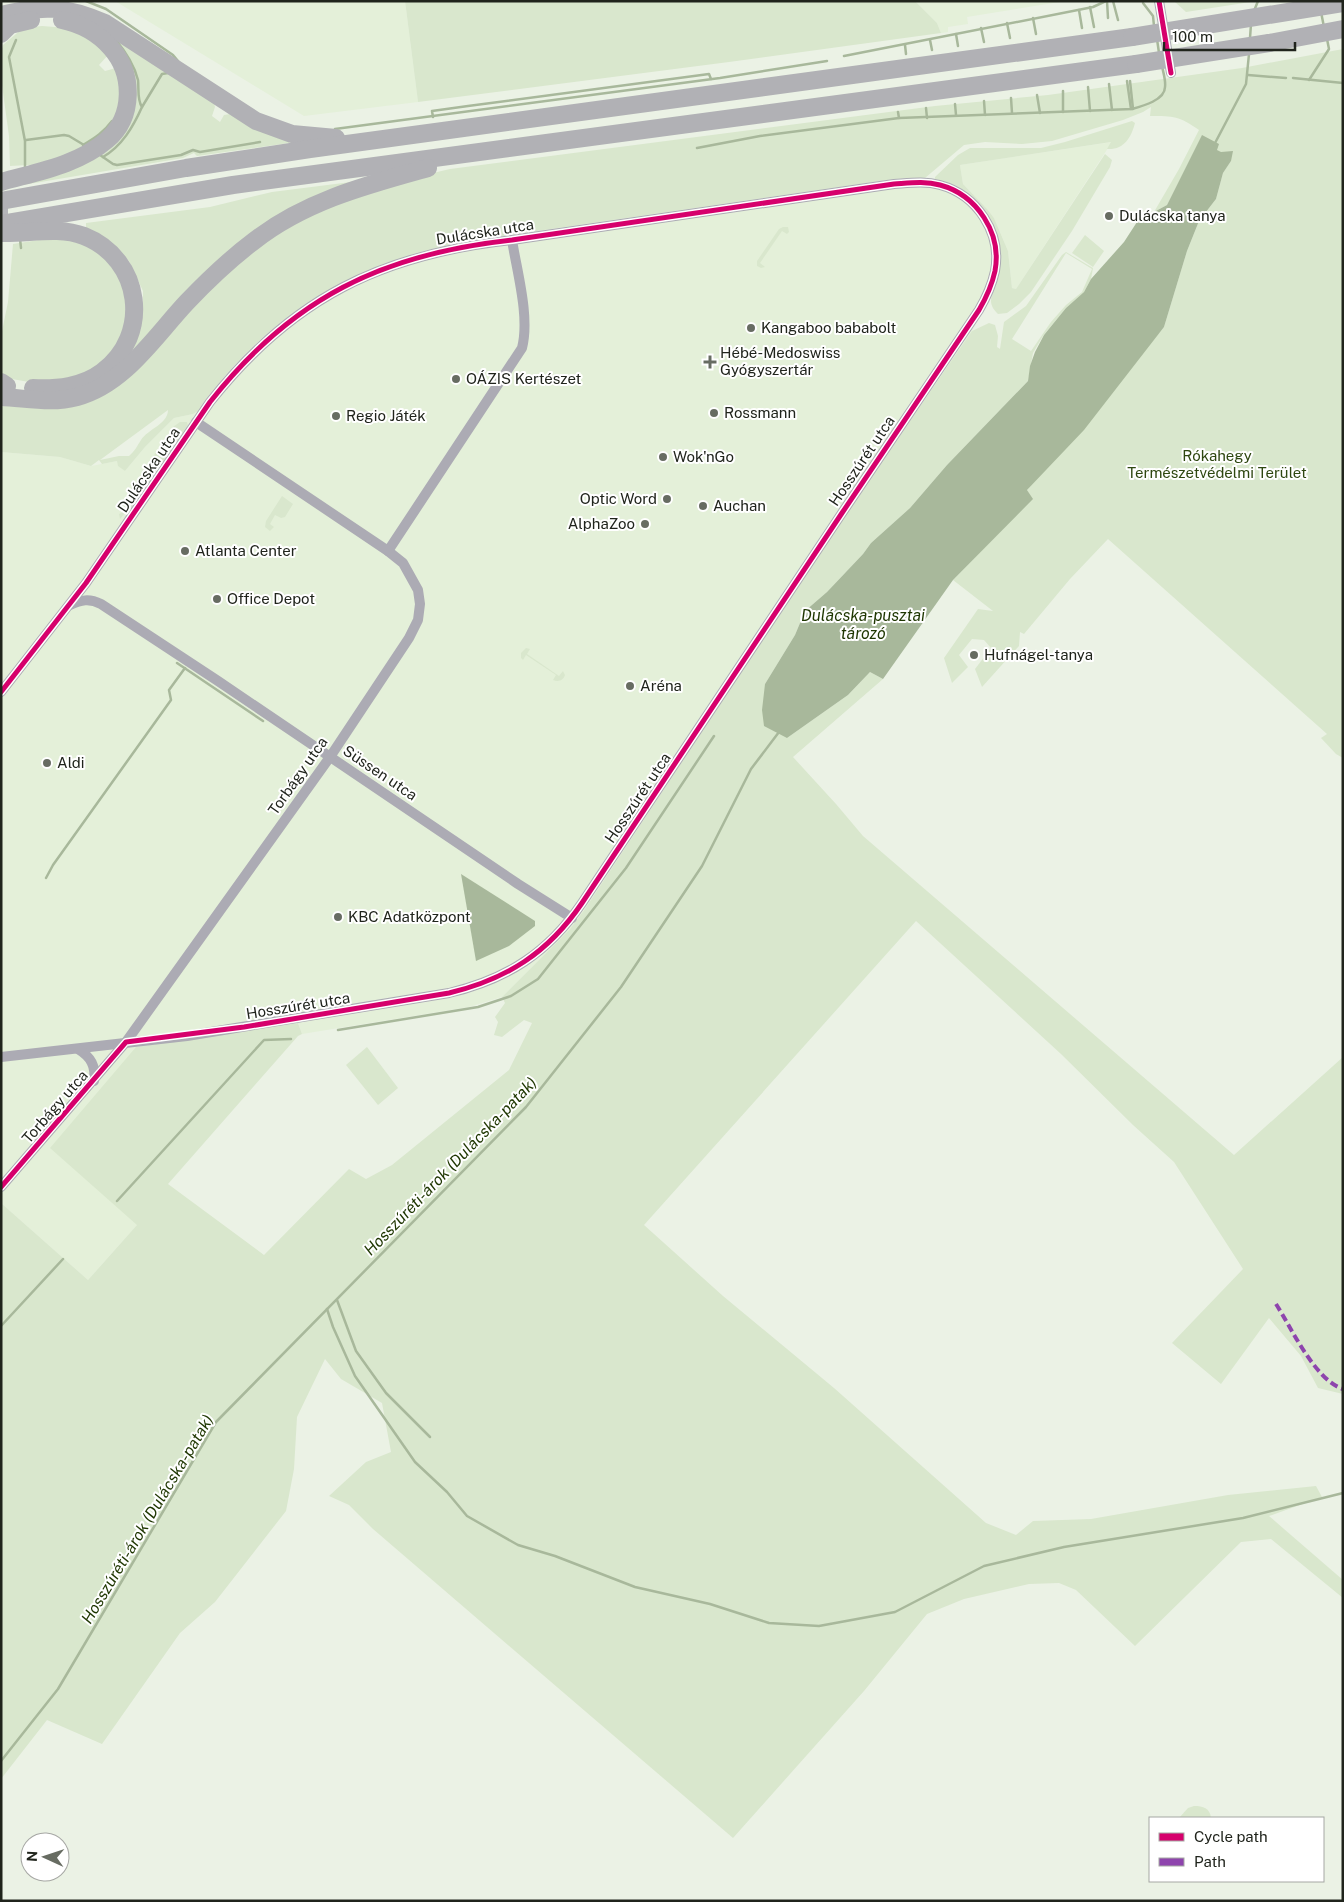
<svg xmlns="http://www.w3.org/2000/svg" width="1344" height="1902" font-family="'Public Sans',sans-serif">
  <style>
    .built { fill: #e4f0d9 }
    .green { fill: #d9e7cd; fill-rule: evenodd }
    .water { fill: #a8b89b }
    .lines { fill: none; stroke-linecap: round; stroke-linejoin: round }
    .stream { stroke: #a8b89b; stroke-width: 2.5 }
    .street { stroke: #acabb4; stroke-width: 10 }
    .secondary { stroke: #b4b5b9; stroke-width: 14 }
    .highway { stroke: #b1b1b5; stroke-width: 18 }
    .highway-bridge { stroke: #b1b1b5; stroke-width: 18 }
    .quiet { stroke: #8e44ad; stroke-width: 4; stroke-dasharray: 8 4; stroke-linecap: butt }
    .cycleway-casing { stroke: #fff; stroke-width: 8 }
    .cycleway { stroke: #d6006c; stroke-width: 5 }
    .poi-dot { fill: #676c62; stroke: #fff; stroke-width: 2 }
    .labels { text-anchor: middle; stroke-width: 4; stroke-linejoin: round; paint-order: stroke }
    .poi-label { font-size: 15px; fill: #20241c; stroke: #fff; text-anchor: start }
    .street-label { font-size: 15px; fill: #20241c; stroke: #fff }
    .park-label { font-size: 15px; fill: #2e4710; stroke: #fff }
    .water-label { font-size: 16px; font-style: italic; fill: #1e3600; stroke: #fff }
  </style>
  <rect width="100%" height="100%" fill="#ebf2e5"/>
  <g class="built">
    <polygon points="115,1 405,1 418,102 304,116"/>
    <polygon points="915,1 1066,1 967,17 968,24 948,27 948,32 941,33 937,23"/>
    <polygon points="1112,142 1016,289 1012,288 1008,251 994,218 988,210 963,184 960,165"/>
    <polygon points="915,177 942,180 953,184 974,197 986,211 998,236 1001,258 1000,270 992,296 972,331 836,528 585,909 570,929 502,997 469,1007 302,1034 298,1023 223,1036 137,1225 88,1280 1,1203 1,452 60,457 91,466 117,461 125,471 145,447 174,418 193,414 198,411 245,353 293,313 327,291 352,278 408,255 469,241 895,179"/>
  </g>
  <g class="green">
    <polygon points="405,1 915,1 937,23 941,33 729,62 418,102"/>
    <polygon points="1174,1 1257,1 1186,12"/>
    <polygon points="42,26 68,28 95,40 108,55 99,65 105,71 116,68 123,91 112,128 86,149 32,167 29,165 10,166 9,136 1,78 1,52 3,45 23,28"/>
    <polygon points="105,33 214,103 215,107 212,116 220,122 224,115 230,114 289,141 289,143 197,156 194,153 183,158 17,186 47,175 132,111"/>
    <path d="M1343 49V758L1336 754 1321 738 1327 734 1108 539 1070 579 1024 634 1020 632 1019 646 982 687 975 669 991 648 984 640 972 639 959 655 968 667 952 683 944 658 978 609 993 611 953 580 1032 499 1027 490 1164 327 1187 251 1199 221 1216 199 1223 173 1231 161 1216 150 1202 136 1167 205 1154 212 1179 169 1199 130C1179 116 1174 116 1150 116L1151 107 1143 112 1123 120 1052 141 1022 144 985 142 964 145 925 178 895 179 469 241C356 262 264 316 198 411L193 414 174 418 145 447 125 471 118 466 117 461 102 464 99 460 91 466 60 457 1 452V407L5 405 93 396 241 258 290 223 386 184 450 169 935 106 1048 95 1242 68ZM168 410C168 424 148 429 141 440 137 446 135 451 129 456H119L100 460Z"/>
    <path d="M1132 121 1135 123C1131 138 1124 150 1107 149L1111 142 960 165 963 184 988 210 994 218 1008 251 1012 288 1016 289 1105 154 1112 160 1110 167 1072 231 1031 292 1019 304 1007 313 998 314C994 310 991 306 991 301 991 289 999 278 1000 267 1004 224 977 187 935 179V177L958 155 970 148H1041L1065 142Z"/>
    <polygon points="351,182 324,194 132,350 143,311 143,291 129,261 108,240 86,228 86,223 210,207 272,192"/>
    <polygon points="783,227 788,227 789,232 787,234 782,231 760,263 765,267 761,268 757,266 757,261 779,229"/>
    <polygon points="1085,235 1104,251 1093,267 1072,253"/>
    <polygon points="58,237 97,247 121,273 129,309 117,349 87,376 35,383 6,378 1,373 1,336 8,302 13,244"/>
    <path d="M1066 252 1093 268 1091 279 1084 292 1066 308 1043 336 1033 353 1028 381 947 465 910 508 871 543 863 554 827 592 805 611 795 635 765 684 787 738 848 695 870 672 883 679 793 757 836 804 863 836 1234 1155 1343 1057V1394L1318 1388 1301 1356 1269 1318 1221 1384 1172 1343 1243 1269 1174 1162 1133 1125 1061 1054 916 921 644 1225 723 1296 834 1388 986 1523 1016 1535 1033 1521 1091 1519 1228 1495 1316 1486 1322 1497 1269 1516 1343 1580V1598L1271 1539 1241 1542 1135 1646 1076 1590 1059 1583 1029 1584 964 1599 927 1614 864 1691 733 1838 494 1633 373 1529 349 1505 329 1496 366 1462 391 1452 382 1403 341 1379 325 1359 297 1417 294 1469 286 1511 215 1602 180 1633 102 1744 47 1720 1 1779V1203L88 1280 137 1225 50 1148 136 1047 298 1023 302 1034 298 1036 168 1184 264 1255 349 1169 366 1179 392 1165 509 1070 532 1023 524 1020 502 1037 494 1035 498 1022 495 1017 505 1003 502 997 570 929 585 909 836 528 972 331 989 323 995 325 998 336 997 347 1000 349 1004 322 1026 306 1062 255ZM1066 253 1092 269 1082 292 1066 305 1051 322 1031 351 1012 339Z"/>
    <path d="M180 422H187L188 426 124 520H123L129 511 128 509 120 519 119 514C131 509 138 491 144 480H146L150 473 149 472C154 465 152 458 156 451L162 454 178 430 173 427Z"/>
    <polygon points="282,496 293,504 285,517 281,518 275,515 270,524 274,527 270,531 265,527 266,521"/>
    <path d="M526 648 530 649 527 654 559 676 563 671 565 675C563 681 558 682 553 680L556 675 526 655 523 660 521 658V653Z"/>
    <polygon points="367,1047 398,1088 378,1105 346,1065"/>
    <path d="M1194 1806C1203 1806 1210 1808 1211 1818H1179L1188 1808Z"/>
  </g>
  <g class="water">
    <polygon points="1202,135 1219,144 1217,150 1221,152 1233,151 1231,161 1223,173 1216,199 1199,221 1187,251 1164,327 1084,430 1027,490 1033,499 953,580 883,679 870,672 848,695 787,738 764,726 762,710 765,684 795,635 805,611 827,592 863,554 871,543 910,508 947,465 1028,381 1030,366 1035,352 1044,335 1066,308 1084,292 1091,279 1124,242 1137,222 1148,223 1154,212 1167,205"/>
    <polygon points="461,874 535,921 535,926 509,946 476,961"/>
  </g>
  <g class="lines">
    <g class="stream">
      <polyline points="86,1 106,9 173,55 178,61"/>
      <polyline points="1107,1 1108,18"/>
      <polyline points="1113,1 1118,20"/>
      <polyline points="1143,3 1153,16 1154,26"/>
      <polyline points="1090,7 1094,27"/>
      <polyline points="1079,10 1082,28"/>
      <polyline points="1254,11 1258,1"/>
      <polyline points="1321,12 1324,27"/>
      <polyline points="1033,18 1036,34"/>
      <polyline points="1007,23 1010,38"/>
      <polyline points="981,28 984,42"/>
      <polyline points="956,34 958,46"/>
      <polyline points="1250,38 1251,24"/>
      <polyline points="1157,39 1159,53"/>
      <polyline points="16,40 9,57 25,141 25,167"/>
      <polyline points="930,40 932,50"/>
      <polyline points="905,45 906,54"/>
      <polyline points="844,56 1093,7 1106,1"/>
      <polyline points="1248,75 1286,78"/>
      <polyline points="1293,78 1343,83"/>
      <polyline points="1309,80 1329,49 1327,39"/>
      <polyline points="1127,81 1131,109"/>
      <polyline points="1130,81 1133,109"/>
      <polyline points="1109,84 1112,110"/>
      <polyline points="1088,87 1090,111"/>
      <polyline points="1037,95 1040,113"/>
      <polyline points="1011,98 1012,113"/>
      <polyline points="984,101 985,115"/>
      <polyline points="955,104 956,115"/>
      <polyline points="142,107 162,74 168,73"/>
      <polyline points="926,108 927,118"/>
      <path d="M898 112 899 118 1132 109C1143 106 1165 100 1165 87 1166 80 1163 72 1162 66"/>
      <polyline points="1063,112 1063,91"/>
      <polyline points="433,117 432,111 468,106 709,74 711,79"/>
      <polyline points="335,129 720,78 827,61"/>
      <polyline points="26,140 64,135 69,136 84,145"/>
      <path d="M83 145C95 138 104 132 112 121"/>
      <polyline points="1214,145 1246,84 1249,54"/>
      <polyline points="697,148 760,136 899,118"/>
      <polyline points="100,155 113,164 117,165 181,155 193,150 200,152 260,142"/>
      <path d="M103 157C122 146 133 127 142 107 137 100 139 89 138 80 134 64 126 52 115 39"/>
      <polyline points="20,239 21,248"/>
      <polyline points="177,663 263,721"/>
      <polyline points="46,878 53,865 171,700 169,690 185,668"/>
      <polyline points="338,1030 478,1007 511,996 538,979 626,868 714,736"/>
      <polyline points="117,1201 264,1040 291,1039"/>
      <polyline points="337,1300 356,1351 386,1393 430,1437"/>
      <polyline points="327,1309 333,1327 355,1376 415,1462 447,1492 467,1516 518,1545 555,1556 635,1587 710,1604 769,1623 819,1626 895,1612 984,1566 1064,1547 1243,1518 1343,1493"/>
      <polyline points="1,1326 63,1259"/>
      <polyline points="1,1761 58,1689 216,1422 526,1107 621,987 702,866 751,769 779,732"/>
    </g>
    <g class="street">
      <polyline points="1159,1 1171,73"/>
      <path d="M388 551 522 348C530 317 517 272 512 240"/>
      <path d="M70 605C81 600 89 598 101 604L218 681 518 884 572 918"/>
      <path d="M1 692 86 583 210 402C292 298 382 254 512 240L894 184C910 183 925 181 940 185 977 195 1002 233 995 271 992 285 986 298 979 310L842 513 582 903C548 953 507 979 449 993L187 1036 1 1057"/>
      <path d="M78 1049C91 1057 96 1066 94 1081"/>
      <polyline points="1,1187 126,1042 330,757 409,638 418,620 420,604 418,590 403,563 388,551 196,422"/>
    </g>
    <polyline class="secondary" points="1,205 1,222"/>
    <g class="highway">
      <path d="M1 15C44 5 65 6 105 23L256 121 292 134 336 138"/>
      <polyline points="1,34 10,25 31,20"/>
      <polyline points="1269,43 1343,29"/>
      <path d="M1 182C36 172 78 165 107 140 134 117 134 74 111 48 98 33 81 24 62 20"/>
      <polyline points="1,201 186,168 310,149 1132,37"/>
      <polyline points="1,224 233,185 1136,64"/>
      <path d="M1 233C29 234 58 226 84 236 142 259 152 335 102 372 82 387 57 389 33 388"/>
      <polyline points="1,382 7,386"/>
      <path d="M1 397C26 398 52 404 77 397 125 384 155 336 187 302 208 280 230 259 254 241 305 201 367 185 428 168"/>
    </g>
    <g class="highway-bridge">
      <polyline points="1132,37 1343,3"/>
      <polyline points="1136,64 1269,43"/>
    </g>
    <path class="quiet" d="M1276 1304C1292 1329 1315 1380 1343 1389"/>
    <defs>
      <g id="cycleway">
        <polyline points="1159,1 1171,73"/>
        <path d="M1 692 86 583 210 402C292 298 382 254 512 240L894 184C910 183 925 181 940 185 977 195 1002 233 995 271 992 285 986 298 979 310L842 513 582 903C548 953 507 979 449 993L244 1027 126 1042 1 1187"/>
      </g>
    </defs>
    <use href="#cycleway" class="cycleway-casing"/>
    <use href="#cycleway" class="cycleway"/>
  </g>
  <g class="poi-dot">
    <circle cx="1109" cy="216" r="5"/>
    <circle cx="751" cy="328" r="5"/>
    <path d="M707.5 354.5h5v5h5v5h-5v5h-5v-5h-5v-5h5z"/>
    <circle cx="456" cy="379" r="5"/>
    <circle cx="714" cy="413" r="5"/>
    <circle cx="336" cy="416" r="5"/>
    <circle cx="663" cy="457" r="5"/>
    <circle cx="667" cy="499" r="5"/>
    <circle cx="703" cy="506" r="5"/>
    <circle cx="645" cy="524" r="5"/>
    <circle cx="185" cy="551" r="5"/>
    <circle cx="217" cy="599" r="5"/>
    <circle cx="974" cy="655" r="5"/>
    <circle cx="630" cy="686" r="5"/>
    <circle cx="47" cy="763" r="5"/>
    <circle cx="338" cy="917" r="5"/>
  </g>
  <g class="labels">
    <g class="poi-label">
      <text x="1119" y="221">Dulácska tanya</text>
      <text x="761" y="333">Kangaboo bababolt</text>
      <text x="720" y="358">Hébé-Medoswiss<tspan x="720" dy="17">Gyógyszertár</tspan></text>
      <text x="466" y="384">OÁZIS Kertészet</text>
      <text x="724" y="418">Rossmann</text>
      <text x="346" y="421">Regio Játék</text>
      <text x="673" y="462">Wok'nGo</text>
      <text x="657" y="504" text-anchor="end">Optic Word</text>
      <text x="713" y="511">Auchan</text>
      <text x="635" y="529" text-anchor="end">AlphaZoo</text>
      <text x="195" y="556">Atlanta Center</text>
      <text x="227" y="604">Office Depot</text>
      <text x="984" y="660">Hufnágel-tanya</text>
      <text x="640" y="691">Aréna</text>
      <text x="57" y="768">Aldi</text>
      <text x="348" y="922">KBC Adatközpont</text>
    </g>
    <g class="street-label">
      <text transform="translate(485 232) rotate(-9)" y="5">Dulácska utca</text>
      <text transform="translate(862 461) rotate(-56)" y="5">Hosszúrét utca</text>
      <text transform="translate(149 470) rotate(-56)" y="5">Dulácska utca</text>
      <text transform="translate(380 773) rotate(34)" y="5">Süssen utca</text>
      <text transform="translate(298 776) rotate(-55)" y="5">Torbágy utca</text>
      <text transform="translate(638 798) rotate(-56)" y="5">Hosszúrét utca</text>
      <text transform="translate(298 1006) rotate(-9)" y="5">Hosszúrét utca</text>
      <text transform="translate(55 1107) rotate(-49)" y="5">Torbágy utca</text>
    </g>
    <g class="park-label">
      <text x="1217" y="461">Rókahegy<tspan x="1217" dy="17">Természetvédelmi Terület</tspan></text>
    </g>
    <g class="water-label">
      <text x="863" y="621">Dulácska-pusztai<tspan x="863" dy="18">tározó</tspan></text>
      <text transform="translate(450 1166) rotate(-46)" y="6">Hosszúréti-árok (Dulácska-patak)</text>
      <text transform="translate(147 1519) rotate(-59)" y="6">Hosszúréti-árok (Dulácska-patak)</text>
    </g>
  </g>
  <rect width="1344" height="1902" fill="none" stroke="#20241c" stroke-width="5"/>
  <rect x="1149" y="1817" width="175" height="65" fill="#ffffff" stroke="#a6a7a4"/>
  <rect x="1159" y="1833" width="25" height="8" fill="#d6006c" stroke="#a6a7a4"/>
  <text x="1194" y="1842" font-size="15" fill="#20241c">Cycle path</text>
  <rect x="1159" y="1858" width="25" height="8" fill="#8e44ad" stroke="#a6a7a4"/>
  <text x="1194" y="1867" font-size="15" fill="#20241c">Path</text>
  <g transform="translate(45 1857) rotate(273)"><circle r="24" fill="#ffffff" stroke="#a6a7a4"/>
  <path d="M0-4L9 19L0 12L-9 19Z" fill="#676c62"/>
  <text y="-8" font-size="14" font-weight="bold" text-anchor="middle" fill="#20241c">N</text>
  </g>
  <path d="M1164 42v8h131v-8" fill="none" stroke="#20241c" stroke-width="2.5"/>
  <text x="1172" y="42" font-size="15" fill="#20241c" stroke="#ffffff" stroke-width="4" paint-order="stroke">100 m</text>
</svg>
